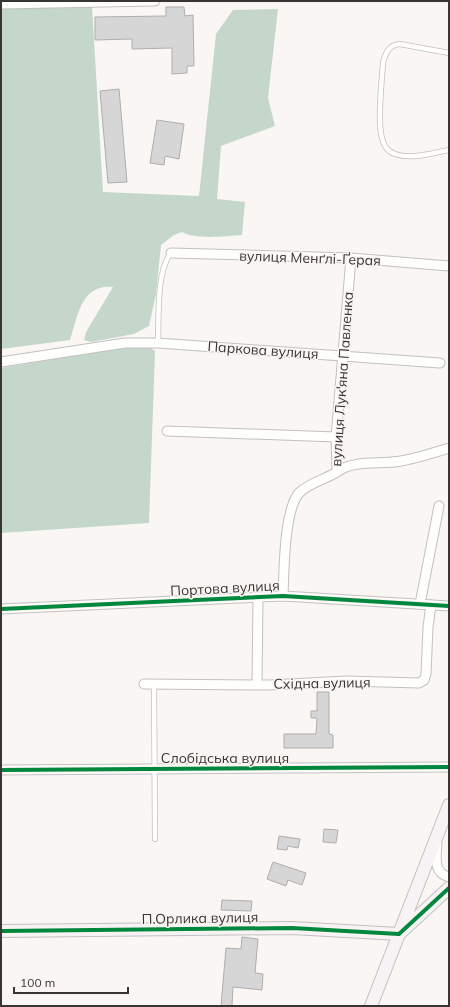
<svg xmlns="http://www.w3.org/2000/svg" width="450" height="1007" font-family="Mulish,sans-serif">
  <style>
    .forest { fill: #c5d7ca }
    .building { fill: #d7d6d6; stroke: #afaeae }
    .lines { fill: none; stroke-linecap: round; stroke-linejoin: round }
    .lane-casing { stroke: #c3c0bf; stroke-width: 6 }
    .street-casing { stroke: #c3c0bf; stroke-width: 11 }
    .secondary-casing { stroke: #c3c0bf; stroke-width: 14 }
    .lane { stroke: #fefefd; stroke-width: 4.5 }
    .street { stroke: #fefefd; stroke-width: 9 }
    .secondary { stroke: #f7f3f4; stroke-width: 12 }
    .cycleway-casing { stroke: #fbf5f2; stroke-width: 6 }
    .cycleway { stroke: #00873e; stroke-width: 4 }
    .labels { text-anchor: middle; stroke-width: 3; stroke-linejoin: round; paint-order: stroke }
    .street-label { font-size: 14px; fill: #383534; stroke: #fbf5f2 }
  </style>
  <rect width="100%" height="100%" fill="#f9f6f4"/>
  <g class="forest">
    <path d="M86 6H92L103 192 199 196 216 34 233 10 278 9 268 98 275 126 221 146 217 199 245 202 242 235C227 236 195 240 182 232L174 235 161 245 156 294 149 326 134 334 91 342 84 340 86 332 113 287C81 284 78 316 70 340L1 349V9Z"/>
    <polygon points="147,346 155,351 149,523 1,533 1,368 111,349"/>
  </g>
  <g class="building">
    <polygon points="166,7 184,7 185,16 193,15 194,66 187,66 187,73 172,74 172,48 132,49 132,39 95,40 95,17 166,16"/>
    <polygon points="119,89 127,182 108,183 100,91"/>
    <polygon points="157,120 184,124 179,159 165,156 164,165 150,163"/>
    <polygon points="317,692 329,692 329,734 333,735 333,748 284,748 284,734 316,734 317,718 311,718 311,711 317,711"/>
    <polygon points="324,829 338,830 336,843 323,842"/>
    <polygon points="279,836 300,839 298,848 288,846 287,850 277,849"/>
    <polygon points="273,862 306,873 302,885 288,880 286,886 267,879"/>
    <polygon points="222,900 252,901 251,911 221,910"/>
    <polygon points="242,937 258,939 255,973 263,974 262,990 233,987 232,1006 221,1006 226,948 241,949"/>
  </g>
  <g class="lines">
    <defs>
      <g id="lane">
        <path d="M449 53 400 44C389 45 386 52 383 62 382 81 377 121 382 138 383 145 388 152 395 154 411 160 432 153 449 150"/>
        <path d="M158 343C159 319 156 271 171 253"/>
        <polyline points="154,683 155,839"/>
      </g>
      <g id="street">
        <polyline points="1,4 155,1"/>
        <polyline points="171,253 351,258 449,266"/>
        <polyline points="1,362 125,343 158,343 440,363"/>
        <polyline points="167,431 336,437"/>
        <path d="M337 472C354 459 381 465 401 461 417 458 433 453 449 448"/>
        <path d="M283 596C284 572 284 510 299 493 309 483 326 479 337 472L336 437 351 258"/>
        <polyline points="420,604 439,506"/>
        <polyline points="1,609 283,596 449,606"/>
        <polyline points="144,684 269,685 347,681 419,683 424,680 426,674 428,627 431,605"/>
        <polyline points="257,684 258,597"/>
        <polyline points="1,770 449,767"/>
        <path d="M437 843C436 856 433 873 449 877"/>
      </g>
      <g id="secondary">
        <polyline points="1,931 292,928 399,934 449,888"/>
        <polyline points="371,1006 449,805"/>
      </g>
    </defs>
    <use href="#lane" class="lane-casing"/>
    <use href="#street" class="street-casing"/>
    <use href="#secondary" class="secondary-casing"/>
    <use href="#lane" class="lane"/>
    <use href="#street" class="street"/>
    <use href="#secondary" class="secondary"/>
    <defs>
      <g id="cycleway">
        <polyline points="1,609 283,596 449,606"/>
        <polyline points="1,770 449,767"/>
        <polyline points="1,931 292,928 399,934 449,888"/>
      </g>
    </defs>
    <use href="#cycleway" class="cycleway-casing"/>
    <use href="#cycleway" class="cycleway"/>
  </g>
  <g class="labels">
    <g class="street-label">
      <text transform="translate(310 258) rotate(2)" y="5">вулиця Менґлі-Ґерая</text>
      <text transform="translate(263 350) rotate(4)" y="5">Паркова вулиця</text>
      <text transform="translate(342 379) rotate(-86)" y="5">вулиця Лук'яна Павленка</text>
      <text transform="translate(225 588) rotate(-3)" y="5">Портова вулиця</text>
      <text transform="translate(322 683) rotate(-1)" y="5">Східна вулиця</text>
      <text x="225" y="763">Слобідська вулиця</text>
      <text transform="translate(200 918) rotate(-1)" y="5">П.Орлика вулиця</text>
    </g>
  </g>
  <rect width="450" height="1007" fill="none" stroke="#383534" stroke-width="4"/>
  <path d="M14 987v6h114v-6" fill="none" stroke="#383534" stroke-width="2"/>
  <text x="20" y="987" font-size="12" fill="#383534" stroke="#fbf5f2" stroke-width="3" paint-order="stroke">100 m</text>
</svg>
